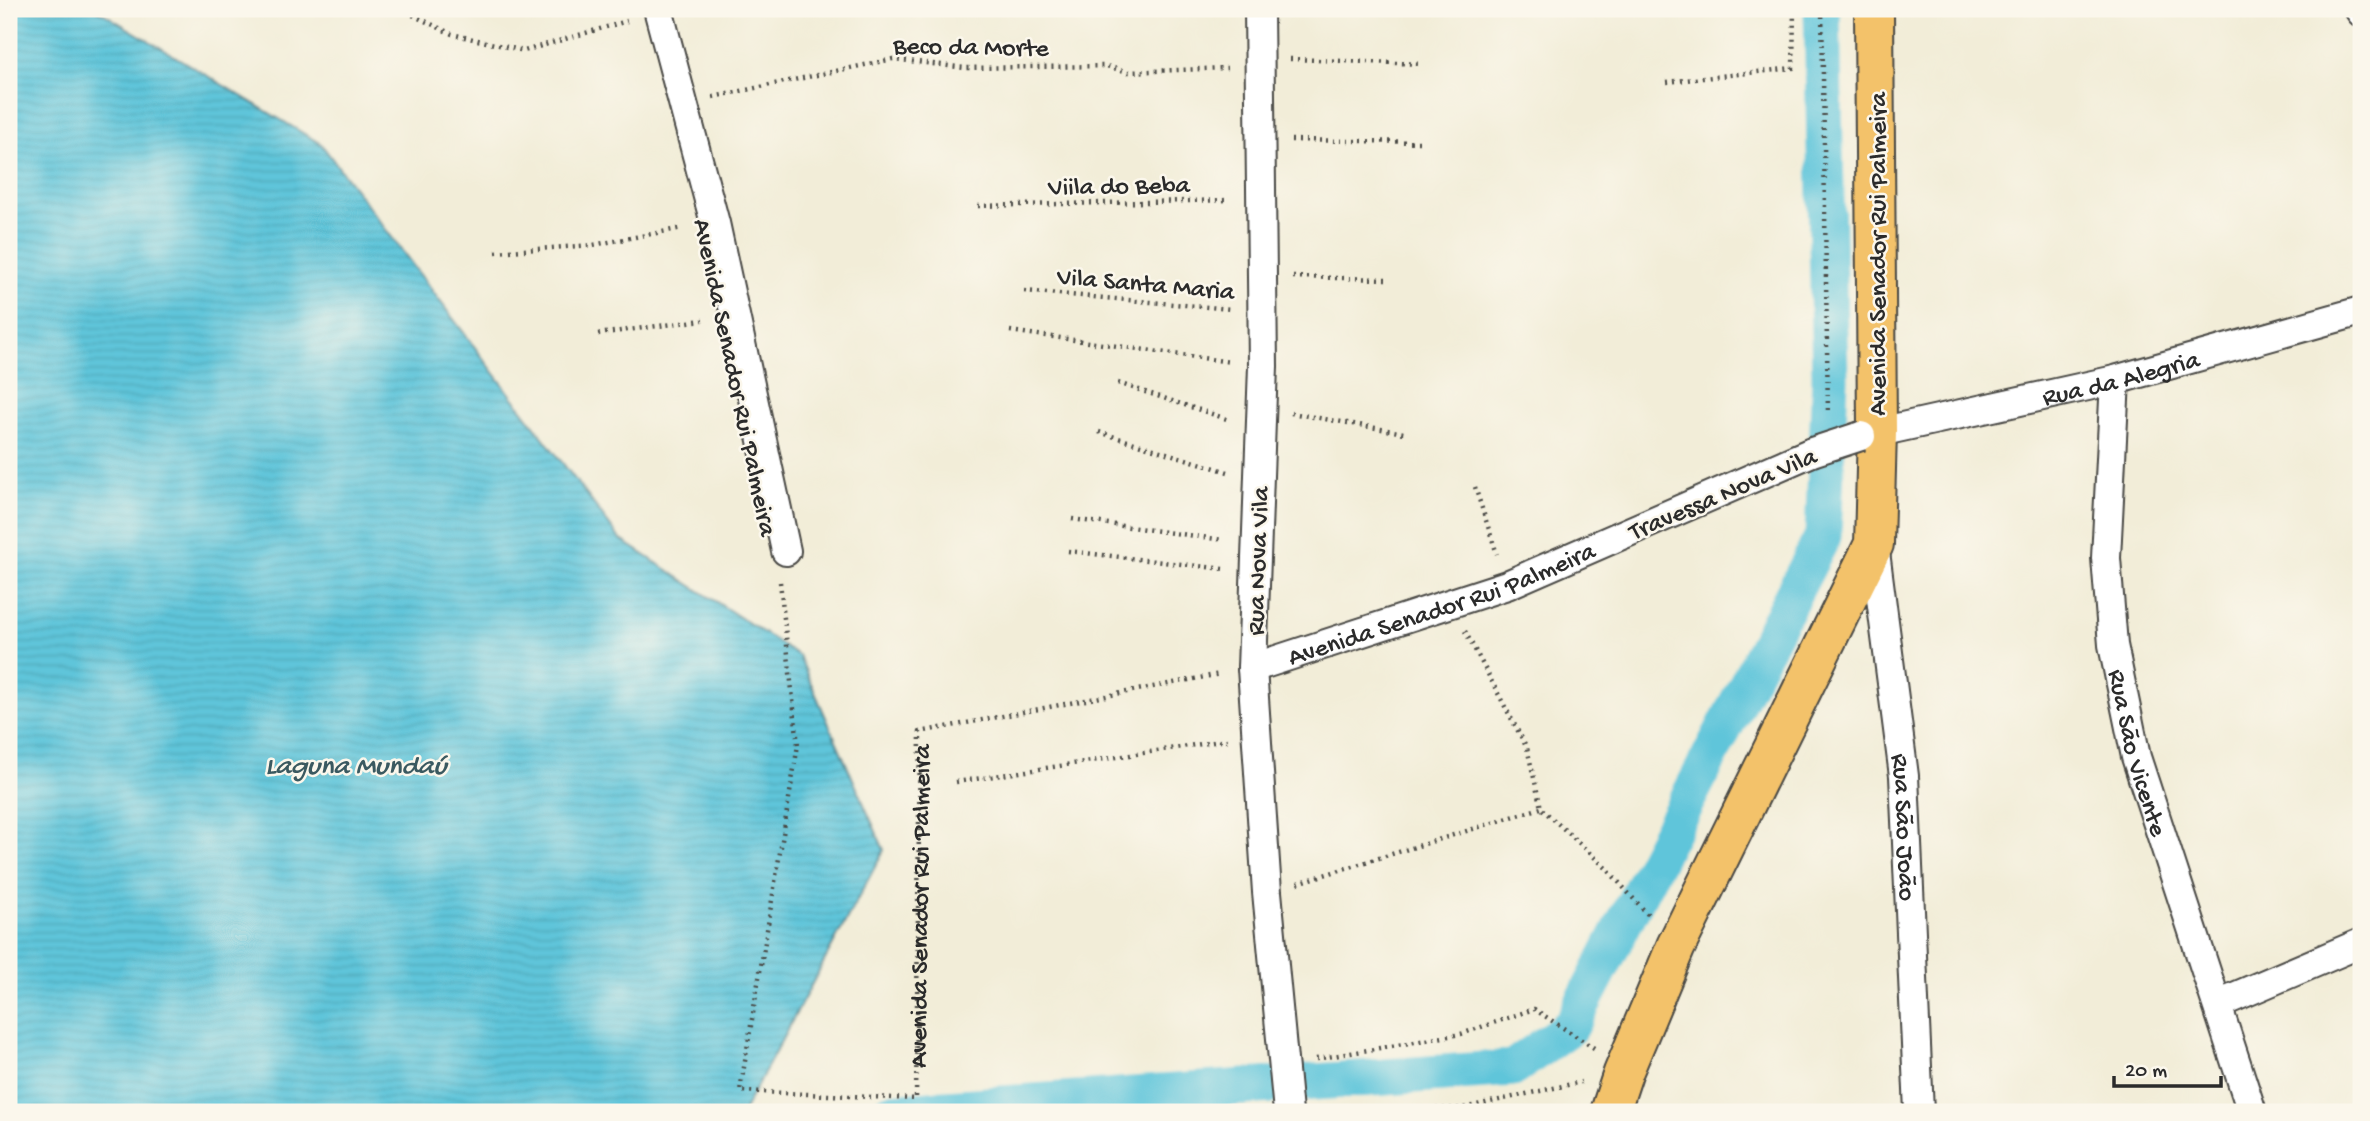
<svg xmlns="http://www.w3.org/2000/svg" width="2370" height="1121" font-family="'Gochi Hand',sans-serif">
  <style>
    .water { fill: url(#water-rules); stroke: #447882; stroke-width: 2 }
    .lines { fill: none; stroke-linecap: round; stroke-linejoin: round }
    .canal { stroke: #5ec5da; stroke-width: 37 }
    .street-casing { stroke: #494845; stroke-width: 32 }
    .primary-casing { stroke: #494845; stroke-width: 42 }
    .path { stroke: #494845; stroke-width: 4.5; stroke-dasharray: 2 5; stroke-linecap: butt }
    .street { stroke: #fff; stroke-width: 28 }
    .primary { stroke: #f3c26a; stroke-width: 38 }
    .street-bridge-casing { stroke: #494845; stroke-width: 32; stroke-linecap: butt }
    .street-bridge { stroke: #fff; stroke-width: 28 }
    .labels { text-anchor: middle; stroke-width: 5; stroke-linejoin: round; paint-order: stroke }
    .street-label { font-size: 26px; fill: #2b2b2b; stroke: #fbf7ec }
    .water-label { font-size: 28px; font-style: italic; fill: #3a5960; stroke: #fbf7ec }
  </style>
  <defs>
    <pattern id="water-rules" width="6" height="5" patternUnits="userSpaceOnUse" patternTransform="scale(1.75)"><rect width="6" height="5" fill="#5ec5da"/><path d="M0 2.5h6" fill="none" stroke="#52a9bb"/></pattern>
  </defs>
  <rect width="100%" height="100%" fill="#fbf7ec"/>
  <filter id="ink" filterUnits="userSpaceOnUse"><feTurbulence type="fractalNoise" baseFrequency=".0143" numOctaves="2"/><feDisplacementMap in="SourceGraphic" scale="14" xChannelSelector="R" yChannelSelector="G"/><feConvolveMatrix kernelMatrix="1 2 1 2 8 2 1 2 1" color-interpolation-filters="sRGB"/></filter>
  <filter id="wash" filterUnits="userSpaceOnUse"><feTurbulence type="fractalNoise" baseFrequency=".00686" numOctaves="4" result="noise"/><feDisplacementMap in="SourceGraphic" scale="28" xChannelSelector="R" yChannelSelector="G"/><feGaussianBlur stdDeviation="1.57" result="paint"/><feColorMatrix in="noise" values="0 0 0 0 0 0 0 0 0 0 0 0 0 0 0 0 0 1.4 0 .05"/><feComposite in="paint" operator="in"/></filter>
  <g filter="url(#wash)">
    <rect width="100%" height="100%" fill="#f2edd8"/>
    <polygon class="water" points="9,9 96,9 321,144 620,539 799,656 884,850 743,1112 9,1112"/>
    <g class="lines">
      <polyline class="canal" points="890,1112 1513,1068 1571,1026 1823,536 1830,379 1822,9"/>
    </g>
  </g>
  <g filter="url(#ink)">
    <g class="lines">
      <defs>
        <g id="street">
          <polyline points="658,9 715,223 786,551"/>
          <polyline points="1259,9 1263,366 1252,668 1267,892 1288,1112"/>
          <polyline points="2359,9 2361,12"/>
          <path id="s2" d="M2115 380 2106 558 2113 645 2136 757 2252 1112"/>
          <path id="s3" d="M1861 436 2115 380 2361 311"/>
          <path id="s4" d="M1874 544 1904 776 1919 1112"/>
          <path id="s5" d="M1252 668 1507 585 1812 452"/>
          <polyline points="2218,1004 2361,943"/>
        </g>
        <polyline id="primary" points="1610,1112 1623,1073 1676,946 1874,544 1877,431 1874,9"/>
      </defs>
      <use href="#street" class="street-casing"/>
      <use href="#primary" class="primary-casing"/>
      <g class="path">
        <polyline points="400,9 452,34 524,51 627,21"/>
        <polyline points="1822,9 1828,414"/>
        <polyline points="1290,59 1422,64"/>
        <polyline points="1667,82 1793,68 1794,9"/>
        <polyline points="713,97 893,59 965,68 1106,66 1128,72 1227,68"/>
        <polyline points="1291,140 1423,142"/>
        <polyline points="978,206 1229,200"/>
        <polyline points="496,252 593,245 683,228"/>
        <polyline points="1293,277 1387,279"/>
        <polyline points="1024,291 1231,309"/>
        <polyline points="1010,331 1231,362"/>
        <polyline points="598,334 703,320"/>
        <polyline points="1118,383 1230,420"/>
        <polyline points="1291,413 1404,433"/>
        <polyline points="1099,432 1228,472"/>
        <polyline points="1475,487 1497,554"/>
        <polyline points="1072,519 1224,540"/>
        <polyline points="1068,551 1224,569"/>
        <path id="s1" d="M780 582 798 745 740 1091 916 1099 920 732 1220 674"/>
        <polyline points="1465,631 1527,748 1541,808 1606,868 1650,917"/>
        <polyline points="956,782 1227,740"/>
        <polyline points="1298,883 1541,808"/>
        <polyline points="1316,1059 1461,1034 1534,1009 1594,1048"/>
        <polyline points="1366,1112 1463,1108 1581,1082"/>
      </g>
      <use href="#street" class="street"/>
      <use href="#primary" class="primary"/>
      <defs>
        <polyline id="street-bridge" points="1812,452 1861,436"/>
      </defs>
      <use href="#street-bridge" class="street-bridge-casing"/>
      <use href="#street-bridge" class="street-bridge"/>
    </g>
  </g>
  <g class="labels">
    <g class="street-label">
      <text transform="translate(971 45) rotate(1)" y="9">Beco da Morte</text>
      <text transform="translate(1119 184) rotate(-1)" y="9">Viila do Beba</text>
      <text transform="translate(1876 254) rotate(-90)" y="9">Avenida Senador Rui Palmeira</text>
      <text transform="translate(1146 282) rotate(5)" y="9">Vila Santa Maria</text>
      <text dy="9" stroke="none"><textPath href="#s3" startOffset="266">Rua da Alegria</textPath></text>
      <text transform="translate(737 377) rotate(78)" y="9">Avenida Senador Rui Palmeira</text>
      <text transform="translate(1722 492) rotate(-23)" y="9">Travessa Nova Vila</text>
      <text transform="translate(1256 561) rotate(-88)" y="9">Rua Nova Vila</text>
      <text dy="9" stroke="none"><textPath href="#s5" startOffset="200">Avenida Senador Rui Palmeira</textPath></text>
      <text dy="9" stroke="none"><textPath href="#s2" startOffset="376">Rua São Vicente</textPath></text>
      <text dy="9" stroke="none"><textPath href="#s4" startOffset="285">Rua São João</textPath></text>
      <text dy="9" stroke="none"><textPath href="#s1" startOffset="884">Avenida Senador Rui Palmeira</textPath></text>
    </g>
    <g class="water-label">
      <text x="356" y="773">Laguna Mundaú</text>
    </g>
  </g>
  <rect width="2370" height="1121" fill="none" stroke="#fbf7ec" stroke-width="35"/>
  <path d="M2114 1076v10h107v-10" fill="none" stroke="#2b2b2b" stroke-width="3.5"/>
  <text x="2125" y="1076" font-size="21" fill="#2b2b2b" stroke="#fbf7ec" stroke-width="5" paint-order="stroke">20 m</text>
</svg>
